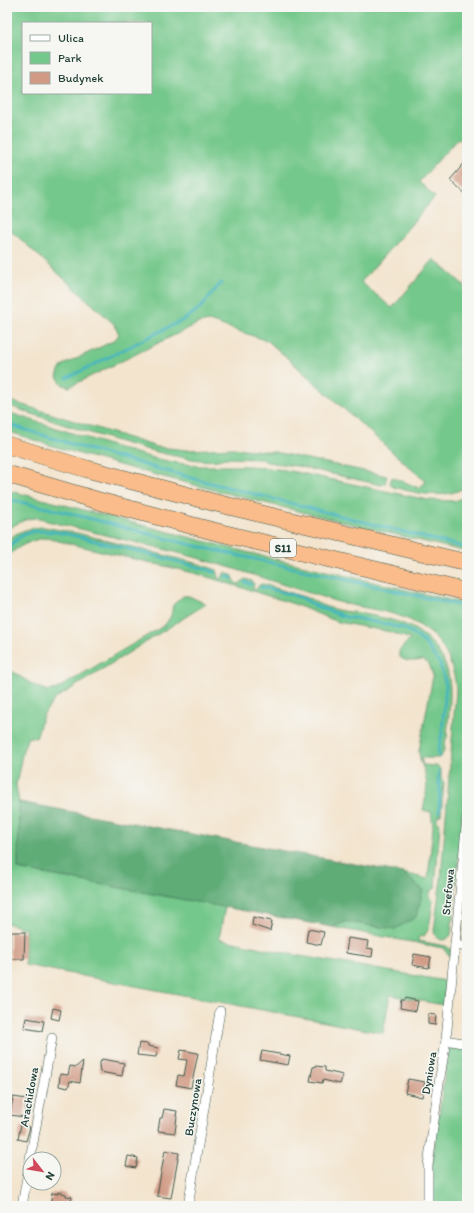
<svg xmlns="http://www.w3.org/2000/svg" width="474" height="1213" font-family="Itim,sans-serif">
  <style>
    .green { fill: #74c88b; stroke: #4a8260; fill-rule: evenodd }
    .forest { fill: #5fac77; stroke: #3f7456 }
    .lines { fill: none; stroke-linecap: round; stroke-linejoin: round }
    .stream { stroke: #47b6bd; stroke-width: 3 }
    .building { fill: #d09a84 }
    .street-casing { stroke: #3f564b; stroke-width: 10 }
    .highway-casing { stroke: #3f564b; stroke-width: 18 }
    .street { stroke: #fff; stroke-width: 9 }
    .highway { stroke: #f9bc8a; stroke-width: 17 }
    .labels { text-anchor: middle; stroke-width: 3; stroke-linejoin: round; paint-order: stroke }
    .shield { fill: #f6f6f2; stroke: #60746d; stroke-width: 1 }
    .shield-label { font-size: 11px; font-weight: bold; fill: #1f3d34 }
    .street-label { font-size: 12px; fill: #1f3d34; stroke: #f6f6f2 }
  </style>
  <rect width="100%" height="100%" fill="#f6f6f2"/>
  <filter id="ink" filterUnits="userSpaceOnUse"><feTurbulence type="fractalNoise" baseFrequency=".025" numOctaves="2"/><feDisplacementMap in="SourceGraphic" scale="8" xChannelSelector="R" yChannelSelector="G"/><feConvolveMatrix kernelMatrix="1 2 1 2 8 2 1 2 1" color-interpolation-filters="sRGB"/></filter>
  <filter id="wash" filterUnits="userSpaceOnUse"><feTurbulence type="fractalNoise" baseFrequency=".012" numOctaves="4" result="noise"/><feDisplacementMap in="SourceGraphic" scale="16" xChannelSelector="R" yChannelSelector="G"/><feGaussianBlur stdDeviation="0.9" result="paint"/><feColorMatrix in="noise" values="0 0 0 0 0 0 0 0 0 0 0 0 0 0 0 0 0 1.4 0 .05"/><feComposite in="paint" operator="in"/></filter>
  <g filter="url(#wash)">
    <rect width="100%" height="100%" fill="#f3e4ce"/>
    <g class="green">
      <path d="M7 7H467V146L458 138 419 182 435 197 361 282 392 308 434 259 467 288V486C445 501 416 493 393 487L390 483 392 477 419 488 426 482 268 341 209 321 199 323 69 387 63 385 57 377 59 371 63 365 115 340 119 334 114 324 7 227ZM23 23H151V93H23Z"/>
      <path d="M7 400 157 447 187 450 233 448 275 452 387 476 385 483 381 485 297 466 267 462 262 459 224 458C199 473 41 417 7 405Z"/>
      <path d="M7 412 115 447 153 458 178 463 199 466H250L286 470 428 500 454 501 467 496V552C366 527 265 504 164 477 111 463 59 449 7 431Z"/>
      <path d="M7 490 254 554 467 604V776L451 935C445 943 435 941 434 930L441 878 456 690C454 664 443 639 419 625 396 610 362 609 335 601 288 587 242 570 194 557 145 544 96 533 47 521 35 513 18 522 7 530Z"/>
      <path d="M44 527 77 533 199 564 217 570 218 573 217 577 221 579 225 572 233 576 235 583 239 584 245 579 252 581 254 584 253 589 256 590 259 585 263 584 311 599C318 606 345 613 355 612 372 616 390 618 406 625 428 634 445 655 449 678 452 697 448 718 447 737 443 744 446 753 439 758H421L423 765 436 766 441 769V778L444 783 441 815 437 817V822L440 826 435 888 430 892V896L433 901 429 929 424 936H419L418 941 446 946 450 949 451 955 449 956 443 948 332 927 346 921 395 929 423 891 403 873 428 879 433 826 431 812 423 810C425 800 428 789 426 779 425 769 419 762 419 751L433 676 429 664 423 660C415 661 405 663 399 656V651L410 639 391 632 338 622 294 604 198 574 46 538C31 540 18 546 7 557 7 553 6 548 7 544 10 532 33 527 44 527Z"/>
      <polygon points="183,596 189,596 206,604 55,699 43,715 36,738 28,737 23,750 16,785 19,802 18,869 225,907 219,939 295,955 446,981 443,1005 390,995 383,1033 25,965 25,929 7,923 7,668 35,686 48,691 57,689 165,625 171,616 173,605"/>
      <polygon points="467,862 467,877 461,940 460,938"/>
      <polygon points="449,1045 467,1048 467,1206 432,1206 431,1169"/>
    </g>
    <polygon class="forest" points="19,802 403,873 423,890 416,917 395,929 346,922 332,927 18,869"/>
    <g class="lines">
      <g class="stream">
        <polyline points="67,378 185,319 199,309 221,283"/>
        <polyline points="7,424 84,448 199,480 467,548"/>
        <polyline points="7,499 65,512 192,545 467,607"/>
        <path d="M7 550C13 542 21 534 31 532 52 528 82 538 103 543 140 552 178 561 215 572"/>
        <polyline points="226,576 232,578"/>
        <polyline points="245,582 251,584"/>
        <path d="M261 587C276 591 302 595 313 605L348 618H356L403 628 411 632 425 643 440 664 446 685 442 733 438 753 439 756"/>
        <polyline points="439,812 440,788 438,778 439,771"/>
      </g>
    </g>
    <g id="blocks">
      <g class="building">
        <polygon points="467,160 467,195 450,180"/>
        <polygon points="253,917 272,921 270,931 252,925"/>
        <polygon points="308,929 324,932 321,945 306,942"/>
        <polygon points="10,932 25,932 24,959 10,959"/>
        <polygon points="348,938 368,941 367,948 373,949 372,957 346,953"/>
        <polygon points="414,954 431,957 429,968 412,965"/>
        <polygon points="405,998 418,1001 416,1011 400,1008 401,1000 404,1000"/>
        <polygon points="53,1008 61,1010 59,1020 51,1018"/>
        <polygon points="428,1014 436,1015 435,1025 428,1024"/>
        <polygon points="26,1018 44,1021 42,1031 24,1028"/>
        <polygon points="139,1043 148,1044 148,1046 158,1048 156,1057 137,1055"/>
        <polygon points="181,1050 198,1053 191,1088 176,1085 178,1075 184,1076 187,1060 179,1059"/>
        <polygon points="262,1051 290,1056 288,1065 260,1060"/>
        <polygon points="102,1059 124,1063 122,1076 100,1072 99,1065"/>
        <polygon points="83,1061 80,1083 70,1081 68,1088 59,1086 60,1074 68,1075 70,1066 76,1067"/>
        <polygon points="315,1066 325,1067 325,1071 343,1075 340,1084 323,1080 322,1083 310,1081 313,1067 315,1067"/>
        <polygon points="408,1079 425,1082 422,1097 405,1093"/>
        <polygon points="13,1097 27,1099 24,1117 10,1115"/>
        <polygon points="164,1109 177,1111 176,1116 177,1116 175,1133 158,1131 160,1118 162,1118"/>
        <polygon points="21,1125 30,1127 26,1141 18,1139"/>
        <polygon points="165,1150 179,1153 171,1198 157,1196"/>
        <polygon points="128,1156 138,1158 136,1168 126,1166"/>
        <polygon points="58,1192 66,1194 66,1196 72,1197 70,1206 50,1206 52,1193 58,1194"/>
      </g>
    </g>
  </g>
  <g filter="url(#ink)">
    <use href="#blocks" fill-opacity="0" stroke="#3f564b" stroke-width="1"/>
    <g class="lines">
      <defs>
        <g id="street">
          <polyline points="455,945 467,947"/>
          <polyline points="446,1040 467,1044"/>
          <polyline points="30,1159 52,1038"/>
          <polyline points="22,1206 30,1160"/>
          <polyline points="188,1206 220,1011"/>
          <polyline points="428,1206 428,1166 438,1090 446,1040 467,818"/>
        </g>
        <g id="highway">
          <polyline points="7,445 87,469 216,503 467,563"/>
          <polyline points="7,474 99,501 209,530 467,592"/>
        </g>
      </defs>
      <use href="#street" class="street-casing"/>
      <use href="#highway" class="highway-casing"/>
      <use href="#street" class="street"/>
      <use href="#highway" class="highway"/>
    </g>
  </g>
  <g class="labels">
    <rect class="shield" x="270" y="539" width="26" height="18" rx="3"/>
    <g class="shield-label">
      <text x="283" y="552">S11</text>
    </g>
    <g class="street-label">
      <text transform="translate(448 892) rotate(-85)" y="4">Strefowa</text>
      <text transform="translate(429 1073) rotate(-81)" y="4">Dyniowa</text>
      <text transform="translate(29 1097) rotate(-80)" y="4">Arachidowa</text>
      <text transform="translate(193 1107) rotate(-81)" y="4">Buczynowa</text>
    </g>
  </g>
  <rect width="474" height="1213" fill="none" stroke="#f6f6f2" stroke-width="24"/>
  <rect x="22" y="22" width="130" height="72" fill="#f6f6f2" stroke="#a0aca6"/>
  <rect x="30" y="35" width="20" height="6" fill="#ffffff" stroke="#a0aca6"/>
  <text x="58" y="42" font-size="12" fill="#1f3d34">Ulica</text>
  <rect x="30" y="52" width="20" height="12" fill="#74c88b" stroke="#a0aca6"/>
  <text x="58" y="62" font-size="12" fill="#1f3d34">Park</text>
  <rect x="30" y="72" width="20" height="12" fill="#d09a84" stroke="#a0aca6"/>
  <text x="58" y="82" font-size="12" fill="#1f3d34">Budynek</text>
  <g transform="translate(42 1171) rotate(121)"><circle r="19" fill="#f6f6f2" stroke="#a0aca6"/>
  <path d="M0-3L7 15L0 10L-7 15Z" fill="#d1495b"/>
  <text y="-6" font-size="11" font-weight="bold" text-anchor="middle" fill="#1f3d34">N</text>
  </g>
</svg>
